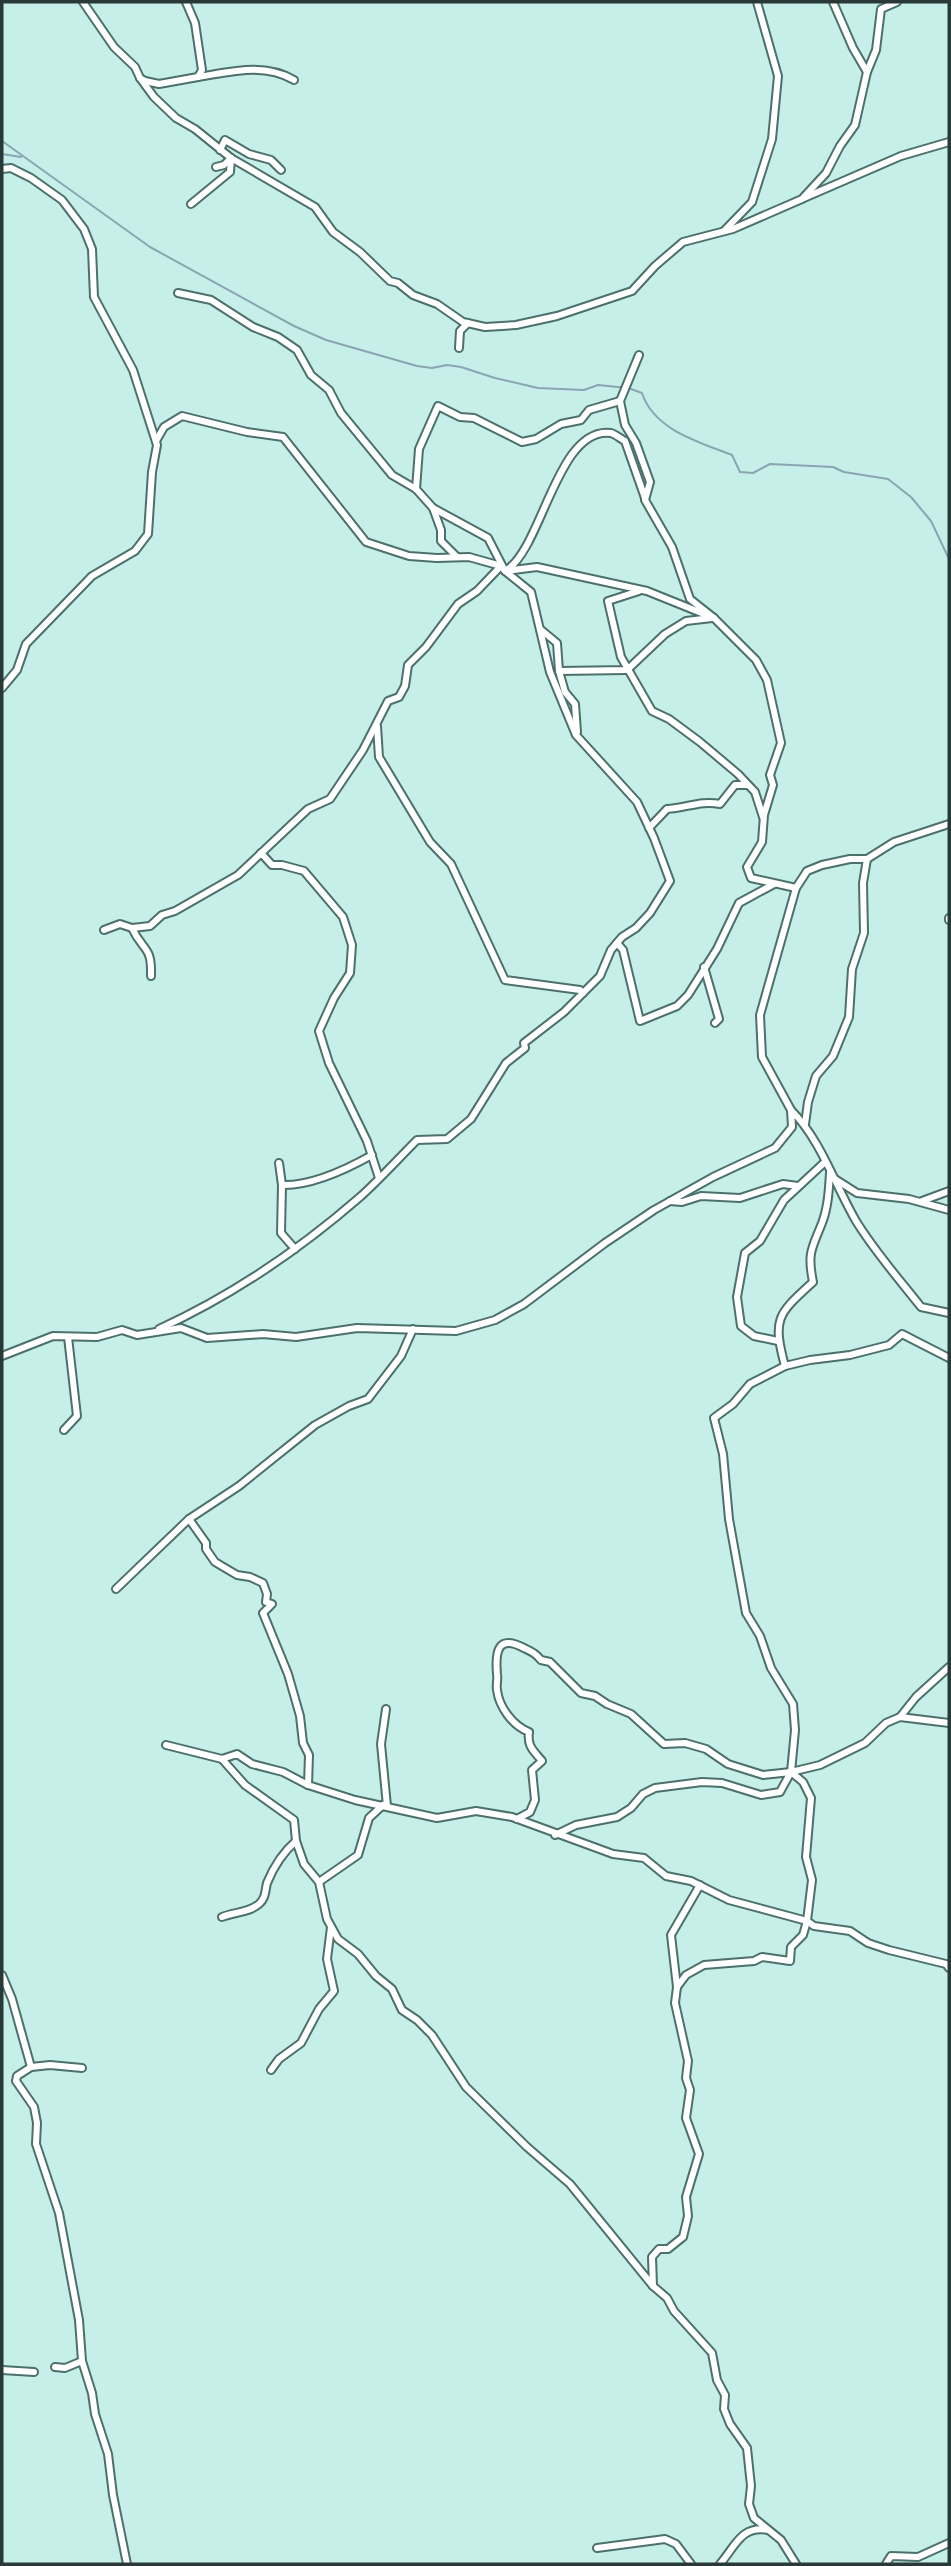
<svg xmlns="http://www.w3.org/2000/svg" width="951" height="2566" font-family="'IBM Plex Sans',sans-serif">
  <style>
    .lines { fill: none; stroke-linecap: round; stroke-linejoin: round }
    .stream { stroke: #8aa5b2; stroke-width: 2 }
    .minor-casing { stroke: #4c706c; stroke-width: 10 }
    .minor { stroke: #fff; stroke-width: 6 }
  </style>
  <rect width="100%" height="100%" fill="#c7efea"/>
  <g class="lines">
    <g class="stream">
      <path d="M2 141 150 247 294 326 326 340 417 366 432 368 447 365 461 367 495 378 538 388 584 390 598 385 628 388 642 393C654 430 699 442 732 455L740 472 753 473 770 464 833 467 844 472 888 479 911 497 931 521 949 559"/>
      <polyline points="2,154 21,157"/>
    </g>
    <defs>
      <g id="minor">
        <polyline points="83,2 114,47 135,67 140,78 145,81 159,84 198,77 202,70 195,23 186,2"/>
        <polyline points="833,2 853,48 867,72"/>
        <path d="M198 77C230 72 264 62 294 80"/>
        <polyline points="140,78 154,97 176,118 195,129 231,158 315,207 333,232 360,252 390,281 398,283 413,295 437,304 463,322 485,327 516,325 557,316 632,291 655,266 683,242 733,229 802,199 826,173 840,146 855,125 867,72 876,50 881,9 897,2"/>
        <polyline points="220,150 225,140 249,154 271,160 281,170"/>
        <polyline points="216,167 224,165 231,158"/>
        <polyline points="2,169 11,168 31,178 62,200 84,229 92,249 94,297 133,370 157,445 152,472 148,534 135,551 92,576 26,644 17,670 2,688"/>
        <polyline points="804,198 901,156 949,142"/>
        <polyline points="191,204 230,172 231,158"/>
        <polyline points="724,231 752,202 772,139 778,76 757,2"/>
        <polyline points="178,293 211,300 253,327 278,337 297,350 311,375 329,390 341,413 392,475 416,489 433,508 441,530 441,541 457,557"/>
        <polyline points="459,348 460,331 468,323"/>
        <polyline points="639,355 620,401 625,425 636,443 650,482 645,500 672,547 690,599 714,618 756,660 767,680 781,743 770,775 773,785 764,815 762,842 747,867 751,878 796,888"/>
        <polyline points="156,441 164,427 182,416 247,432 283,437 366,542 409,556 437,558 469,557 501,566 505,571 537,567 647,591 714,618"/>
        <polyline points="416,489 419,449 438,406 460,417 474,418 522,442 536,439 561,424 581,420 589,410 620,401"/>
        <path d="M508 569C543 544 558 426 611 433 615 434 621 439 625 441L645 498"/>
        <polyline points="639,591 608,601 621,657 652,711 669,719 700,742 738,774 755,792 763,817"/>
        <polyline points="540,629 557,643 559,671 627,670 665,634 686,621 712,618"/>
        <polyline points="559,671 565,692 575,704 577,732"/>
        <polyline points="377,726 379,757 430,842 451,864 505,980 580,990 583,993"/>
        <path d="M649 828 667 809C686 808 701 800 720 804L735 785H747"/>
        <polyline points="261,853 272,865 282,865 304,871 343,917 352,945 350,973 334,998 319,1031 329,1063 367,1141 379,1178"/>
        <polyline points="949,918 949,920"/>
        <path d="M132 928C143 952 152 945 151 976"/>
        <polyline points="104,930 120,924 132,928 150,926 162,915 175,911 238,875 308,809 330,799 363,750 388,701 399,697 405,686 408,665 426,647 458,604 477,591 501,566"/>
        <polyline points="617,943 623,950 640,1021 677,1006 688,995 717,949 739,903 774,884"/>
        <polyline points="704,967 719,1019 715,1023"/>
        <polyline points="791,1110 762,1057 760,1015 796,888 807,871 822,865 850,859 867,859 894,842 949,824"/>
        <polyline points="805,1124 808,1102 816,1076 833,1056 849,1017 852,969 864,933 863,883 867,859"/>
        <path d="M279 1163 282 1185C311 1186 347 1169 372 1155"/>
        <polyline points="835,1179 857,1193 909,1199 949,1210"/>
        <polyline points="282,1185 281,1233 295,1249"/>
        <polyline points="670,1201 682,1202 701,1196 740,1198 783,1184 798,1186"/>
        <polyline points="922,1201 949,1191"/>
        <path d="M159 1329C233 1295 299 1250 360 1197 380 1179 398 1159 417 1140L447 1139 471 1119 506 1063 525 1048 524 1043 564 1012 600 976 611 950 622 937 636 928 650 913 670 881 654 838 637 802 576 735 550 672 531 592 505 571 488 538 433 508"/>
        <polyline points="778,1341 754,1336 741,1326 737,1297 745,1253 760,1241 784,1200 825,1162"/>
        <path d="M2 1356 53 1336 97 1337 122 1330 137 1335 181 1328 207 1338 263 1334 296 1337 357 1328 456 1331 495 1320 524 1304 605 1243 654 1210 713 1177 775 1148 792 1127 791 1110C821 1140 835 1185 856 1221 875 1252 899 1279 921 1307L949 1313"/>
        <path d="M785 1366C772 1318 778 1314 813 1282 807 1252 812 1249 822 1223 828 1208 829 1189 830 1173"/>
        <polyline points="64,1430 77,1416 68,1337"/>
        <polyline points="189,1519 206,1543 206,1549 215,1562 237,1575 250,1577 263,1583 267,1594 266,1602 272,1604 263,1613 288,1674 300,1716 303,1743 309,1755 308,1785"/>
        <polyline points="116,1589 189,1519 239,1486 315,1425 349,1406 368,1399 401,1356 413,1329"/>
        <polyline points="386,1709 381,1744 387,1806"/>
        <polyline points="900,1717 916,1697 949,1667"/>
        <polyline points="166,1745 222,1759 237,1754 252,1764 283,1772 308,1785 355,1800 437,1818 476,1811 512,1817 613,1854 644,1858 666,1876 691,1881 729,1900 807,1921 814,1926 850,1931 868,1943 889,1950 946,1964 949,1968"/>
        <polyline points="222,1759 245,1785 294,1820 296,1841 304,1864 319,1882 327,1919 338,1939 358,1954 376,1976 392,1989 402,2010 417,2020 432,2035 466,2087 527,2147 570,2184 653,2286 652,2257 659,2249 668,2249 683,2237 688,2216 686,2197 699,2154 686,2118 690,2090 686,2078 688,2061 675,2003 677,1987"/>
        <path d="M517 1819 530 1812 535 1800 532 1770 542 1761C533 1750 527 1746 529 1732 513 1726 499 1707 497 1690 496 1685 498 1679 497 1674 495 1651 498 1634 524 1648 532 1652 535 1653 541 1660L550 1662 581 1693 595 1696 607 1704 631 1714 664 1744 685 1743 706 1749 728 1764 763 1775 791 1772"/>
        <polyline points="555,1835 576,1825 617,1817 631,1808 643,1794 655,1788 702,1782 722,1783 761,1795 780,1792 791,1772 795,1730 793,1704 771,1668 760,1636 746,1613 729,1519 723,1454 714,1418 733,1404 750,1384 785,1366 810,1360 850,1355 889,1345 902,1334 949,1358"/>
        <polyline points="319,1882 358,1855 369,1818 383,1805"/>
        <polyline points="700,1885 671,1935 677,1987 686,1975 704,1965 754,1961 762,1957 790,1961 791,1947 803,1935 807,1921 812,1880 806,1857 811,1798 803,1782 791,1772 820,1765 865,1743 886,1723 900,1717 949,1723"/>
        <path d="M222 1917C234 1912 248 1913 259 1904 266 1898 265 1891 267 1883 274 1866 282 1853 296 1841"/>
        <polyline points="2,1975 12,1999 31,2067 50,2065 82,2068"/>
        <polyline points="31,2067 17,2076 16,2081 34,2107 37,2123 36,2144 59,2213 79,2320 82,2361 92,2393 95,2414 108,2454 113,2495 127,2564"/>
        <polyline points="271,2070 279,2059 301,2043 319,2009 334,1991 327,1959 331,1927"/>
        <polyline points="653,2286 667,2298 674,2311 712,2353 717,2380 725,2395 724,2409 730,2424 747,2448 751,2486 749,2504 754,2518 781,2540 796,2564"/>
        <polyline points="55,2367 65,2368 82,2361"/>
        <polyline points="2,2370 34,2372"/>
        <polyline points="597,2548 665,2539 676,2544 691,2564"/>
        <path d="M720 2564C735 2547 741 2525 768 2530"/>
        <polyline points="886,2564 891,2556 918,2557 949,2543"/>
      </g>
    </defs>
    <use href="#minor" class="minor-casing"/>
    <use href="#minor" class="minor"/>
  </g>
  <rect width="951" height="2566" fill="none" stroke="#293937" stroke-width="7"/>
</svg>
